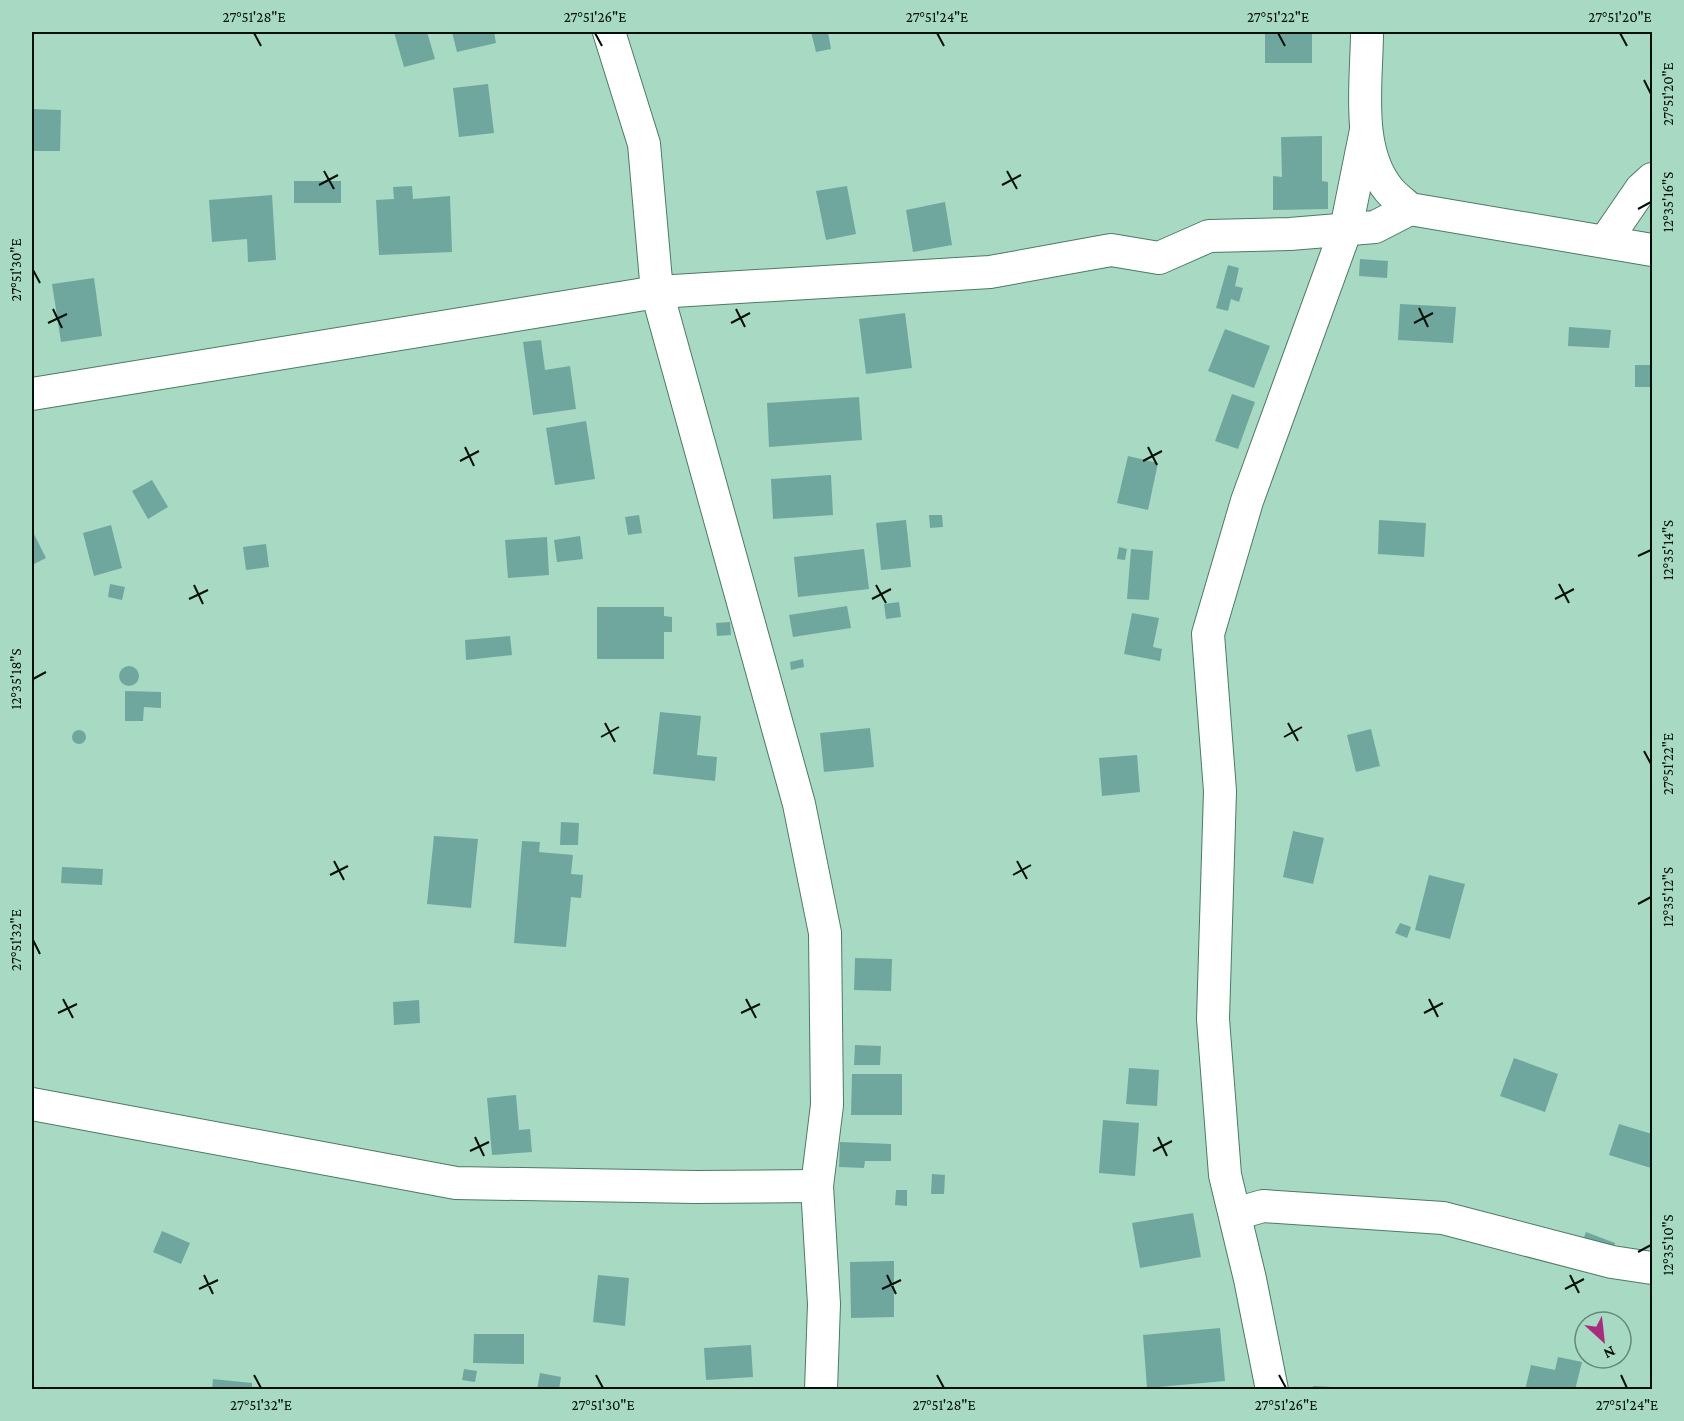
<svg xmlns="http://www.w3.org/2000/svg" width="1684" height="1421" font-family="'Crimson Pro',serif">
  <style>
    .building { fill: #6fa79f }
    .lines { fill: none; stroke-linecap: round; stroke-linejoin: round }
    .minor-casing { stroke: #4c7a66; stroke-width: 34 }
    .minor { stroke: #fff; stroke-width: 32 }
    .ticks { fill: none; stroke: #011009; stroke-width: 2 }
    .neatline { fill: none; stroke: #011009; stroke-width: 2 }
    .ticks-label { font-size: 15px; text-anchor: middle; fill: #011009 }
  </style>
  <rect width="100%" height="100%" fill="#a8d9c2"/>
  <g class="building">
    <polygon points="394,32 427,32 435,59 404,67"/>
    <polygon points="452,32 494,32 496,43 457,52"/>
    <polygon points="811,32 828,32 831,49 816,52"/>
    <rect x="1265" y="32" width="47" height="31"/>
    <polygon points="488,84 494,133 459,137 453,88"/>
    <polygon points="32,109 61,110 60,151 32,151"/>
    <polygon points="1322,136 1322,181 1328,182 1328,209 1273,210 1273,176 1282,177 1281,137"/>
    <rect x="294" y="181" width="47" height="22"/>
    <polygon points="412,186 413,199 450,196 452,252 379,255 376,200 394,199 393,187"/>
    <polygon points="847,186 856,234 826,240 816,191"/>
    <polygon points="272,195 276,260 248,262 247,239 212,242 209,200"/>
    <polygon points="945,202 952,245 913,252 906,210"/>
    <polygon points="1360,259 1388,261 1387,278 1359,276"/>
    <polygon points="1228,265 1239,268 1235,286 1243,288 1239,302 1231,299 1228,311 1216,308"/>
    <polygon points="94,278 102,336 61,342 52,284"/>
    <polygon points="1400,304 1456,307 1453,343 1398,340"/>
    <polygon points="905,313 912,368 866,374 859,319"/>
    <polygon points="1569,327 1611,330 1609,348 1568,346"/>
    <polygon points="1225,329 1270,346 1254,388 1208,371"/>
    <polygon points="541,340 545,370 570,366 576,409 533,415 523,342"/>
    <rect x="1635" y="365" width="17" height="22"/>
    <polygon points="1232,394 1255,402 1238,449 1215,441"/>
    <polygon points="859,397 862,440 769,447 767,403"/>
    <polygon points="586,421 595,479 555,485 546,428"/>
    <polygon points="1128,456 1158,463 1148,510 1117,503"/>
    <polygon points="831,475 833,515 773,519 771,479"/>
    <polygon points="152,480 168,507 148,519 132,491"/>
    <polygon points="639,515 642,533 628,535 625,517"/>
    <polygon points="929,515 942,515 943,527 930,528"/>
    <polygon points="906,520 911,567 881,570 876,523"/>
    <polygon points="1379,520 1426,523 1424,557 1378,554"/>
    <polygon points="111,525 122,568 94,576 83,533"/>
    <polygon points="32,530 46,558 32,565"/>
    <polygon points="580,536 583,559 557,562 554,540"/>
    <polygon points="547,537 549,575 508,578 505,540"/>
    <polygon points="266,544 269,567 246,570 243,547"/>
    <polygon points="1119,547 1127,549 1125,560 1117,559"/>
    <polygon points="864,549 869,589 798,597 794,557"/>
    <polygon points="1131,549 1153,551 1149,600 1127,599"/>
    <polygon points="110,584 125,587 122,600 108,597"/>
    <polygon points="899,602 901,617 886,619 884,604"/>
    <polygon points="847,606 851,628 793,637 789,615"/>
    <polygon points="597,607 664,607 664,616 672,617 672,632 664,632 664,659 597,659"/>
    <polygon points="1132,613 1159,618 1153,647 1162,649 1160,661 1124,654"/>
    <polygon points="730,622 731,635 717,636 716,623"/>
    <polygon points="510,636 512,655 466,660 465,640"/>
    <polygon points="803,659 804,667 791,670 790,662"/>
    <circle cx="129" cy="676" r="10"/>
    <polygon points="125,691 161,692 161,708 144,707 143,721 125,721"/>
    <polygon points="660,712 701,716 697,755 717,757 715,781 653,774"/>
    <polygon points="870,728 874,767 824,772 820,733"/>
    <polygon points="1371,729 1380,766 1356,772 1347,735"/>
    <circle cx="79" cy="737" r="7"/>
    <polygon points="1137,755 1140,792 1102,796 1099,758"/>
    <polygon points="561,822 579,823 578,845 560,845"/>
    <polygon points="1293,831 1324,838 1313,884 1283,877"/>
    <polygon points="434,836 478,839 471,908 427,904"/>
    <polygon points="522,841 540,842 539,852 573,855 571,874 583,875 581,898 571,897 566,947 514,943"/>
    <polygon points="62,867 103,869 102,885 61,883"/>
    <polygon points="1429,875 1465,884 1450,939 1415,930"/>
    <polygon points="1400,923 1411,927 1407,938 1395,933"/>
    <polygon points="855,958 892,959 891,991 854,990"/>
    <polygon points="419,1000 420,1023 394,1025 393,1002"/>
    <polygon points="855,1045 881,1046 880,1065 854,1065"/>
    <polygon points="1514,1058 1558,1074 1545,1112 1500,1096"/>
    <polygon points="1129,1068 1159,1070 1157,1106 1126,1104"/>
    <polygon points="852,1074 902,1074 902,1115 851,1115"/>
    <polygon points="516,1095 519,1130 530,1129 532,1152 492,1155 487,1098"/>
    <polygon points="1103,1120 1139,1123 1135,1176 1099,1173"/>
    <polygon points="1619,1124 1652,1134 1651,1168 1609,1155"/>
    <polygon points="840,1142 891,1144 891,1161 865,1161 864,1168 839,1167"/>
    <polygon points="932,1174 945,1175 944,1194 931,1194"/>
    <polygon points="896,1190 907,1190 907,1206 895,1205"/>
    <polygon points="1193,1213 1201,1257 1140,1268 1132,1223"/>
    <polygon points="162,1231 190,1243 181,1264 153,1252"/>
    <polygon points="1586,1232 1615,1243 1609,1258 1580,1248"/>
    <polygon points="894,1261 894,1317 851,1318 850,1262"/>
    <polygon points="598,1275 629,1278 625,1326 593,1322"/>
    <polygon points="1220,1328 1225,1381 1147,1388 1143,1335"/>
    <polygon points="474,1334 524,1334 524,1364 473,1363"/>
    <polygon points="751,1345 753,1377 706,1380 704,1348"/>
    <polygon points="1558,1357 1582,1362 1575,1390 1525,1390 1531,1365 1555,1370"/>
    <polygon points="464,1369 477,1371 475,1382 462,1380"/>
    <polygon points="540,1373 561,1377 559,1390 537,1390"/>
    <polygon points="213,1379 252,1383 252,1390 212,1390"/>
    <polygon points="1313,1386 1352,1388 1352,1390 1313,1390"/>
  </g>
  <g class="lines">
    <defs>
      <g id="minor">
        <polyline points="609,32 644,144 657,292 799,804 825,933 827,1105 817,1186 824,1304 821,1390"/>
        <path d="M1367 32C1367 81 1355 149 1389 190 1395 197 1403 203 1410 209L1652 250"/>
        <polyline points="1606,240 1641,189 1652,179"/>
        <polyline points="32,394 657,292 990,272 1111,250 1159,258 1209,236 1290,234 1375,227 1410,209"/>
        <polyline points="32,1104 456,1183 696,1187 817,1186"/>
        <polyline points="1235,1214 1263,1206 1443,1218 1612,1262 1652,1268"/>
        <polyline points="1272,1390 1250,1279 1225,1175 1213,1019 1220,791 1208,634 1247,501 1346,229 1366,130"/>
      </g>
    </defs>
    <use href="#minor" class="minor-casing"/>
    <use href="#minor" class="minor"/>
  </g>
  <path class="ticks" d="M254 33 261 46M595 33 602 46M937 33 944 46M1278 33 1285 46M1620 33 1627 46M1644 80 1651 94M324 171 334 189M1007 171 1017 189M319 185 338 175M1002 185 1021 175M1638 209 1651 202M33 270 40 283M1419 308 1428 327M53 309 62 328M736 309 745 327M48 323 67 314M731 323 750 313M1414 323 1433 313M465 447 474 466M1148 447 1157 465M460 461 479 451M1143 461 1162 451M1638 556 1651 550M1559 584 1569 603M194 585 203 604M876 585 886 603M189 599 208 590M872 599 891 589M1555 599 1574 589M33 679 46 672M605 723 615 742M1288 723 1298 741M601 737 619 727M1284 737 1302 727M1644 751 1651 764M334 861 344 880M1017 861 1027 879M330 875 348 866M1013 875 1031 865M1638 904 1651 897M33 940 40 954M63 999 73 1018M746 999 756 1018M1429 999 1438 1017M58 1013 77 1004M741 1013 760 1004M1424 1013 1443 1003M475 1137 484 1156M1158 1137 1167 1156M470 1151 489 1142M1153 1151 1172 1141M1638 1252 1651 1245M204 1275 213 1294M887 1275 896 1294M1570 1275 1579 1293M199 1289 218 1280M882 1289 901 1280M1565 1289 1584 1279M254 1375 261 1388M596 1375 603 1388M937 1375 944 1388M1279 1375 1286 1388M1621 1375 1627 1388"/>
  <rect width="1684" height="1421" fill="none" stroke="#a8d9c2" stroke-width="66"/>
  <g transform="translate(1603 1340) rotate(153)"><circle r="28" fill="#a8d9c2" stroke="#658978" stroke-width="1.5"/>
  <path d="M0-4.5L10 22L0 15L-10 22Z" fill="#a92d7f"/>
  <text y="-9" font-size="16" font-weight="bold" text-anchor="middle" fill="#011009">N</text>
  </g>
  <rect x="33" y="33" width="1618" height="1355" class="neatline"/>
  <g class="ticks-label">
    <text x="254" y="22">27°51'28"E</text>
    <text x="595" y="22">27°51'26"E</text>
    <text x="937" y="22">27°51'24"E</text>
    <text x="1278" y="22">27°51'22"E</text>
    <text x="1620" y="22">27°51'20"E</text>
    <text transform="translate(1668 94) rotate(-90)" y="5">27°51'20"E</text>
    <text transform="translate(1668 202) rotate(-90)" y="5">12°35'16"S</text>
    <text transform="translate(16 270) rotate(-90)" y="5">27°51'30"E</text>
    <text transform="translate(1668 550) rotate(-90)" y="5">12°35'14"S</text>
    <text transform="translate(16 679) rotate(-90)" y="5">12°35'18"S</text>
    <text transform="translate(1668 764) rotate(-90)" y="5">27°51'22"E</text>
    <text transform="translate(1668 897) rotate(-90)" y="5">12°35'12"S</text>
    <text transform="translate(16 940) rotate(-90)" y="5">27°51'32"E</text>
    <text transform="translate(1668 1245) rotate(-90)" y="5">12°35'10"S</text>
    <text x="261" y="1410">27°51'32"E</text>
    <text x="603" y="1410">27°51'30"E</text>
    <text x="944" y="1410">27°51'28"E</text>
    <text x="1286" y="1410">27°51'26"E</text>
    <text x="1627" y="1410">27°51'24"E</text>
  </g>
</svg>
